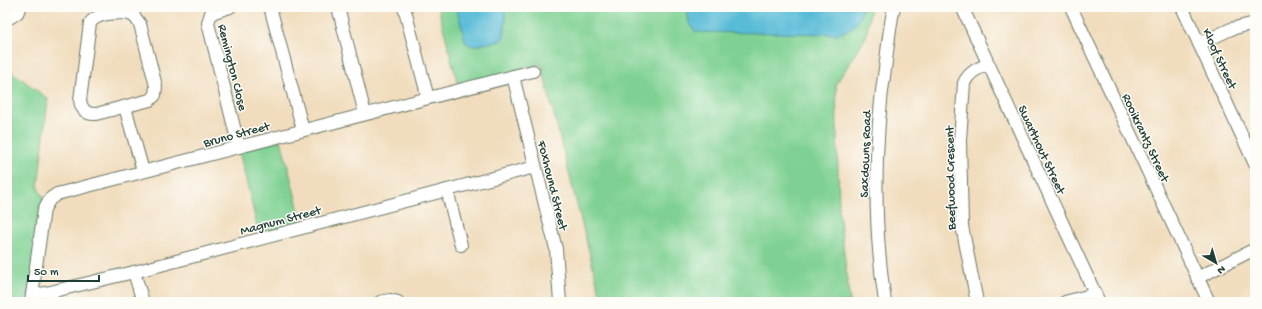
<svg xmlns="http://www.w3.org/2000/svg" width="1262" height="309" font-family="'Gochi Hand',sans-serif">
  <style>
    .green { fill: #7fd193; stroke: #4f8764 }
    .water { fill: #59bcd7; stroke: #3c7c86 }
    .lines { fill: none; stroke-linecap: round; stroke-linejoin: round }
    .minor-casing { stroke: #687564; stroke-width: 14 }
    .minor { stroke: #fff; stroke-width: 12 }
    .labels { text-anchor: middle; stroke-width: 3; stroke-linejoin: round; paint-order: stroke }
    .street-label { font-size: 13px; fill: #1f3d34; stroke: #fdfcf7 }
  </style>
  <rect width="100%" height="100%" fill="#fdfcf7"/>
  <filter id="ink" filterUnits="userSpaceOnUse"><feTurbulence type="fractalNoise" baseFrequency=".025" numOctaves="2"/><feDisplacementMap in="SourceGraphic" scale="8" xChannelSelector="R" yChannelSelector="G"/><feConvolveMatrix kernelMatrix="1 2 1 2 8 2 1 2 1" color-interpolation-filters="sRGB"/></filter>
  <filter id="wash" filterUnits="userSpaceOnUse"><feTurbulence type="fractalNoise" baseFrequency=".012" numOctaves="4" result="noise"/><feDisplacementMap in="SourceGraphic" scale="16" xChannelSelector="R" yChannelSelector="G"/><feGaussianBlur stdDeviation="0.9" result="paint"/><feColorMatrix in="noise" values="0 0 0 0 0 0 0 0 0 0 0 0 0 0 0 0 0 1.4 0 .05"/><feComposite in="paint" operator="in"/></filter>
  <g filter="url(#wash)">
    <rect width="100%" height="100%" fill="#f1ddbd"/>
    <g class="green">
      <polygon points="438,7 871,7 866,37 836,84 839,211 850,302 602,302 541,64 458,85"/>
      <polygon points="7,68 48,99 38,188 44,199 27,302 7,302"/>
      <polygon points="281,140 302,222 259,234 239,151"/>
    </g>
    <g class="water">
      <polygon points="456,7 504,7 506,19 504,37 500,41 473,46 466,43"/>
      <path d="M687 7H863C858 25 856 26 839 34L696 32 689 23Z"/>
    </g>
  </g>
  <g filter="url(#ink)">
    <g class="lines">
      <defs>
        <g id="minor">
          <polyline points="230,7 211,13 208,23 239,147"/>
          <polyline points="270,7 303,130"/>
          <polyline points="338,7 365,114"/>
          <polyline points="404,7 428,98"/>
          <polyline points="962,7 1099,302"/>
          <polyline points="1071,7 1209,302"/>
          <polyline points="1182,7 1255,164"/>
          <path d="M126 13 134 16 140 24 156 86 155 95 150 100 96 114C86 115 81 109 80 100L90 23C98 12 114 14 126 13Z"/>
          <polyline points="7,16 11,17 17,13 20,7"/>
          <polyline points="1199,44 1231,29 1255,23"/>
          <polyline points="513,76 556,249 560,302"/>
          <polyline points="125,107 143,171"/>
          <polyline points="447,190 461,245"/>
          <polyline points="134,272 143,302"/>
          <polyline points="1197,278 1255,249"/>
          <polyline points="32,295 46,293 134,272 535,167"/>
          <polyline points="31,302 44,209 50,199 57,194 533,71"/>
          <polyline points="380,302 390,300 398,302"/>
          <path d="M885 302C873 222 874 141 886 61 888 43 890 25 894 7"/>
          <path d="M977 302 962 226 960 140 964 83C969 72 977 69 988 64"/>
          <polyline points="1065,302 1095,294"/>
        </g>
      </defs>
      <use href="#minor" class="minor-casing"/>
      <use href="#minor" class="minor"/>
    </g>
  </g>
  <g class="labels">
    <g class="street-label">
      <text transform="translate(1221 58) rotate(65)" y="5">Kloof Street</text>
      <text transform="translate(234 67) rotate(76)" y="5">Remington Close</text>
      <text transform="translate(236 133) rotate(-15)" y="5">Bruno Street</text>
      <text transform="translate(1147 137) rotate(65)" y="5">Rooikrantz Street</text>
      <text transform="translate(1043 149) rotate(65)" y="5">Swarthout Street</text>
      <text transform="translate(864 154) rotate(-88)" y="5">Saxdowns Road</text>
      <text transform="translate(949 178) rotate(-91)" y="5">Beefwood Crescent</text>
      <text transform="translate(554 185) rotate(76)" y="5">Foxhound Street</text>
      <text transform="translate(280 219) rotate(-15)" y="5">Magnum Street</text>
    </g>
  </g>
  <rect width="1262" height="309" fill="none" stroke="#fdfcf7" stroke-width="24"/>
  <g transform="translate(1216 263) rotate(142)" stroke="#fdfcf7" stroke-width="3" paint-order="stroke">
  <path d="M0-3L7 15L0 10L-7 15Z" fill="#1f3d34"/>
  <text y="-6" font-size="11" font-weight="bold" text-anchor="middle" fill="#1f3d34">N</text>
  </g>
  <path d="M28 275v6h71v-6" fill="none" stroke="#1f3d34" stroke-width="2"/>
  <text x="34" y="275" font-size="12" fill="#1f3d34" stroke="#fdfcf7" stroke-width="3" paint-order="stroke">50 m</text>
</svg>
